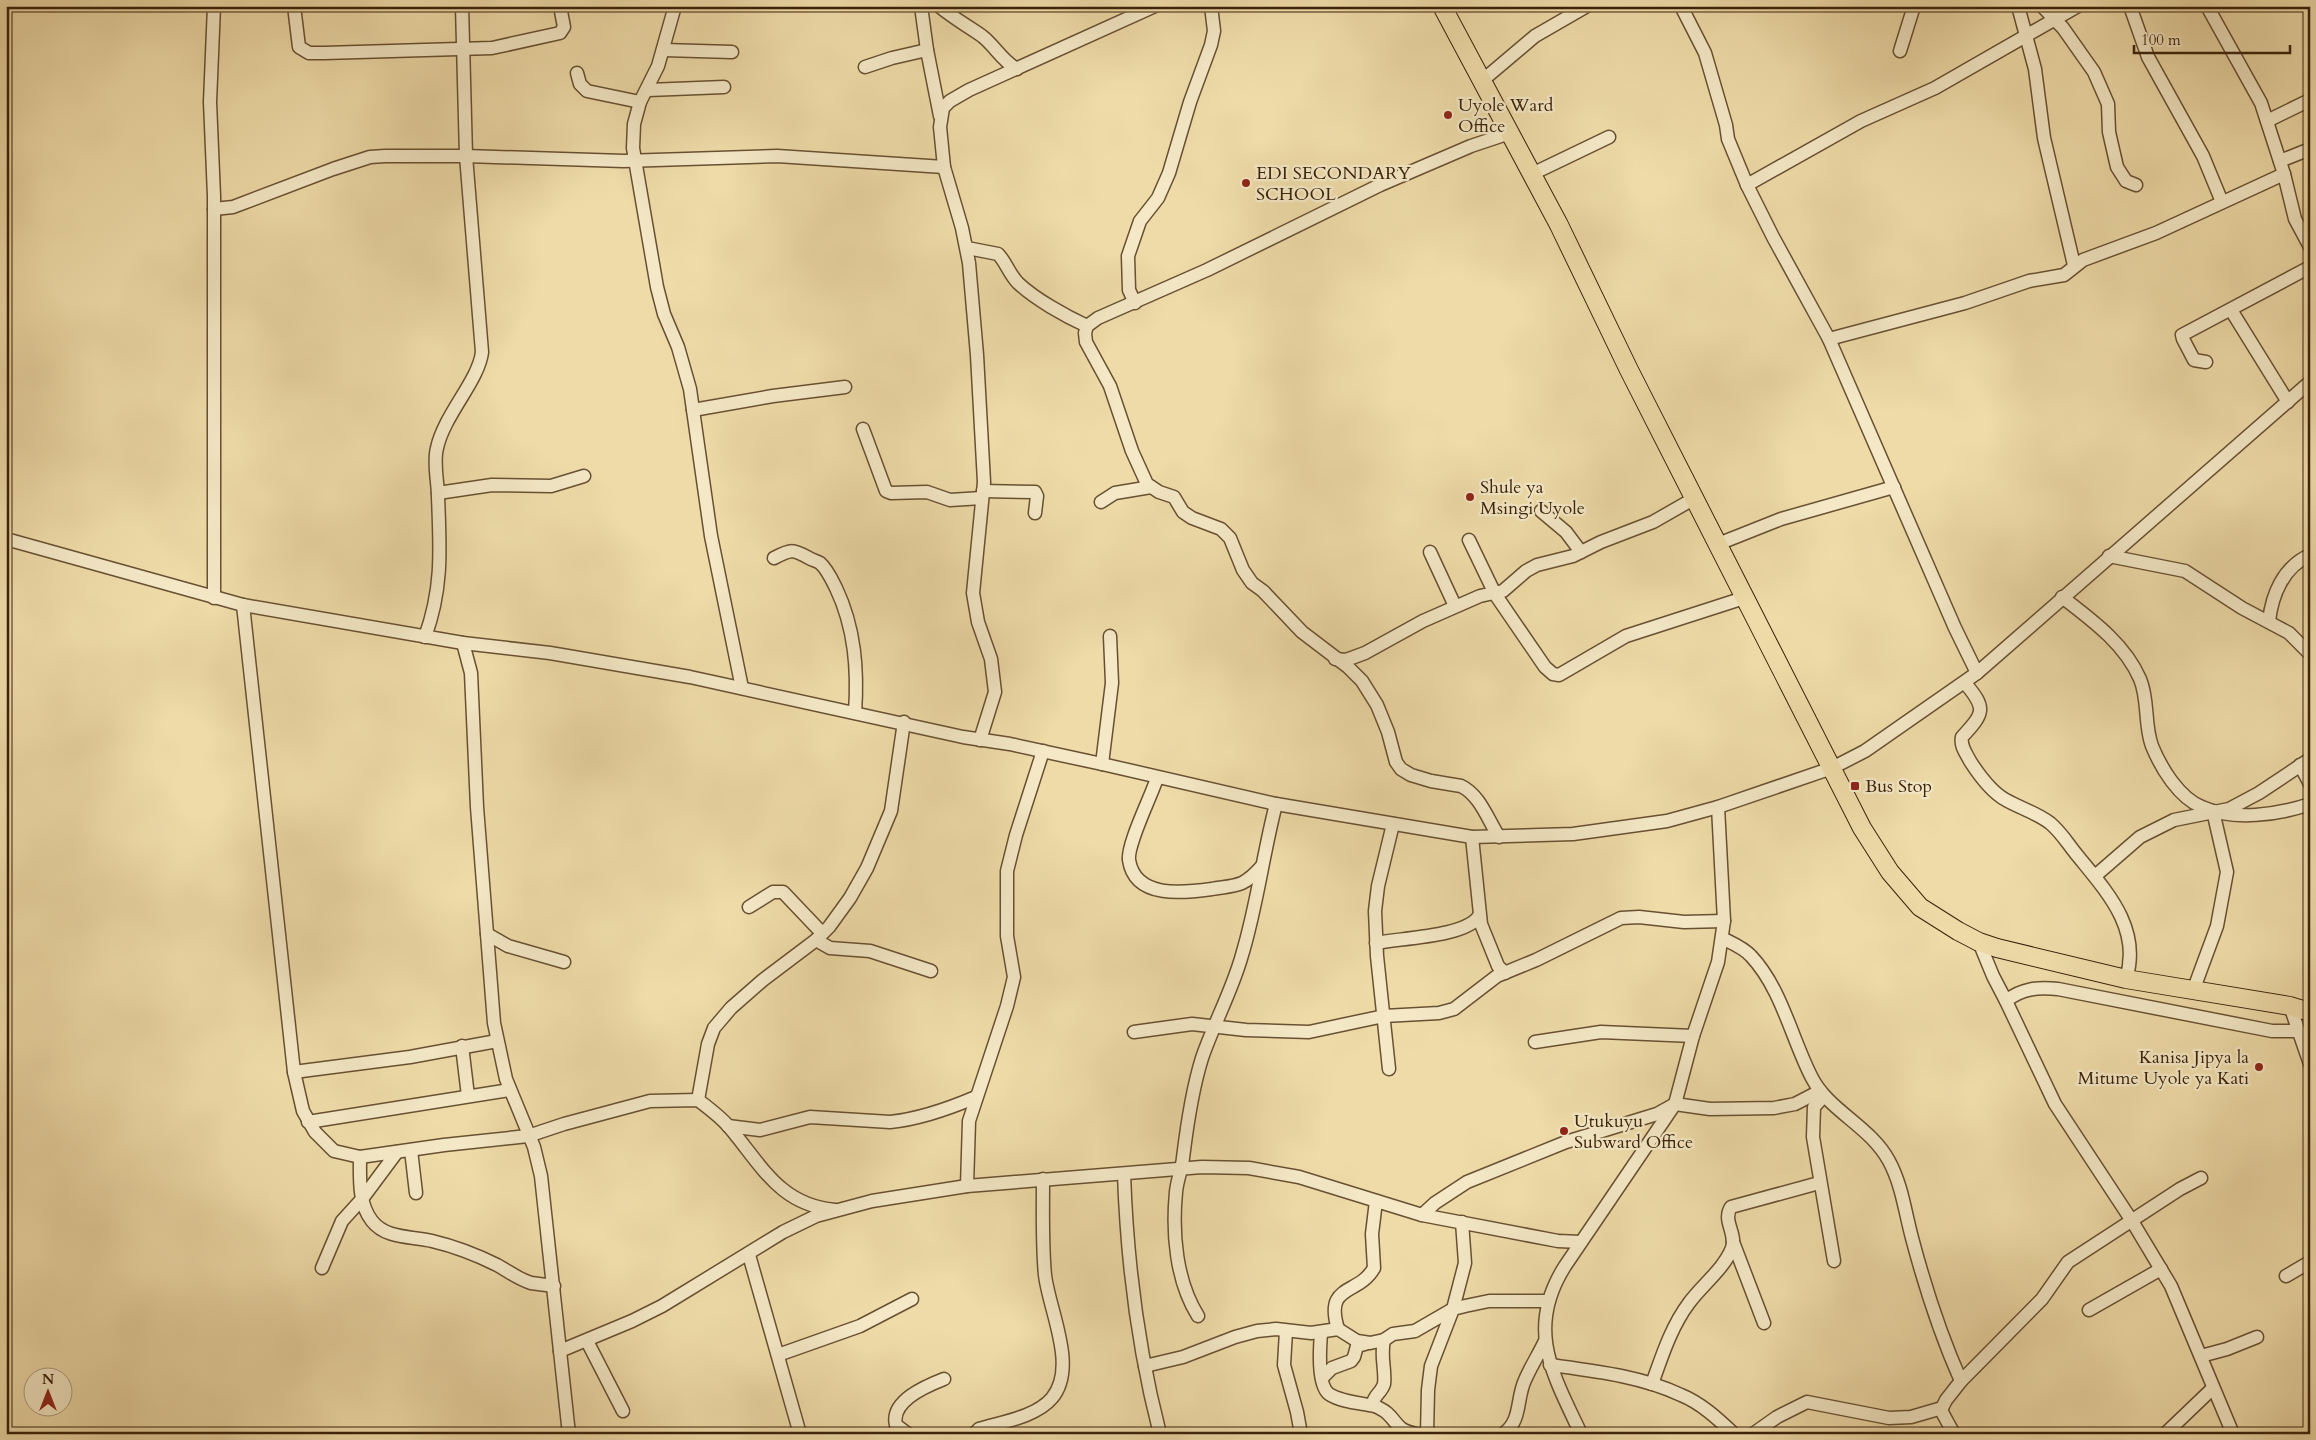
<svg xmlns="http://www.w3.org/2000/svg" width="2316" height="1440" font-family="Cardo,serif">
  <style>
    .lines { fill: none; stroke-linecap: round; stroke-linejoin: round }
    .minor-casing { stroke: #685032; stroke-width: 15 }
    .highway-casing { stroke: #3b220b; stroke-width: 20 }
    .minor { stroke: #f4e8c6; stroke-width: 12 }
    .highway { stroke: #eedba8; stroke-width: 18 }
    .poi-dot { fill: #8f2418; stroke: #f4e8c6; stroke-width: 2 }
    .labels { text-anchor: middle; stroke-width: 4.5; stroke-linejoin: round; paint-order: stroke }
    .poi-label { font-size: 18px; fill: #3b220b; stroke: #f4e8c6; text-anchor: start }
  </style>
  <rect width="100%" height="100%" fill="#eedba8"/>
  <filter id="stains"><feTurbulence type="fractalNoise" baseFrequency=".004" numOctaves="4"/><feColorMatrix values="0 0 0 0 .2 0 0 0 0 .09 0 0 0 0 .02 0 0 0 .5 -.17"/></filter>
  <radialGradient id="worn" r=".72"><stop offset=".6" stop-color="#630" stop-opacity="0"/><stop offset="1" stop-color="#630" stop-opacity=".3"/></radialGradient>
  <g class="lines">
    <defs>
      <g id="minor">
        <polyline points="294,6 299,47 309,53 324,53 492,48 560,33 564,27 560,6"/>
        <polyline points="675,6 658,66 640,102 634,124 633,148 657,287 664,314 678,347 690,389 711,536 742,688"/>
        <polyline points="921,6 927,50 940,116"/>
        <path d="M939 6C953 18 968 26 982 36 995 46 1002 61 1017 69"/>
        <polyline points="1681,6 1705,53 1726,125 1728,139 1747,185 1773,237 1829,339 1955,628 1977,673"/>
        <polyline points="2018,6 2035,69 2044,138 2074,265"/>
        <polyline points="2042,6 2063,28 2094,72 2108,104 2109,132 2117,167 2126,181 2136,185"/>
        <polyline points="2130,6 2148,57 2203,156 2222,202"/>
        <polyline points="2207,6 2261,103 2284,174 2295,219 2310,247"/>
        <polyline points="664,50 732,52"/>
        <polyline points="1900,51 1914,6"/>
        <polyline points="865,67 892,58 927,50"/>
        <polyline points="577,73 580,84 587,91 640,102"/>
        <polyline points="1483,80 1535,36 1587,6"/>
        <polyline points="648,90 724,87"/>
        <polyline points="2267,121 2310,100"/>
        <polyline points="2280,161 2310,149"/>
        <polyline points="1532,174 1609,137"/>
        <polyline points="1747,185 1861,121 1935,88 2078,6"/>
        <polyline points="214,209 233,207 333,169 370,157 385,156 466,156 624,161 777,156 944,167"/>
        <path d="M967 248 998 254C1006 262 1009 274 1018 283 1035 299 1065 316 1087 326"/>
        <polyline points="1135,303 1129,290 1128,256 1140,221 1158,198 1169,173 1190,102 1211,45 1214,31 1211,6"/>
        <polyline points="2231,310 2288,402"/>
        <polyline points="1829,339 1965,303 2029,281 2064,275 2083,260 2156,233 2284,174"/>
        <polyline points="2206,362 2194,360 2183,339 2182,335 2310,267"/>
        <polyline points="693,410 773,396 845,387"/>
        <polyline points="863,429 886,491 891,493 927,492 950,500 982,498"/>
        <polyline points="983,491 1035,492 1037,496 1035,513"/>
        <polyline points="438,493 492,485 551,486 584,476"/>
        <polyline points="1101,502 1115,493 1151,487"/>
        <polyline points="1541,511 1566,532 1581,552"/>
        <polyline points="6,539 243,605 463,643 550,653 690,677 963,737 1010,744 1102,764 1276,804 1472,837 1573,834 1667,821 1718,807 1832,768 1865,751 1977,673 2310,382"/>
        <polyline points="1469,540 1495,594 1545,667 1553,674 1559,675 1626,636 1747,597"/>
        <polyline points="1718,544 1781,519 1894,487"/>
        <polyline points="1430,552 1455,606"/>
        <polyline points="2109,556 2185,571 2242,608 2289,633 2310,654"/>
        <path d="M774 558C791 549 793 549 809 558 812 560 817 561 820 563 827 569 832 580 836 588 855 628 858 670 855 713"/>
        <path d="M2062 597C2092 620 2125 644 2140 679 2149 700 2144 725 2152 746 2161 768 2179 798 2202 807 2233 821 2278 815 2310 804"/>
        <polyline points="214,598 214,196 210,102 214,6"/>
        <path d="M243 605 294 1072 303 1111 315 1132 334 1151 360 1157 444 1145 528 1136 564 1124 650 1101 698 1100C710 1109 721 1117 730 1128 762 1166 780 1205 835 1210"/>
        <path d="M2269 621C2272 595 2283 567 2310 555"/>
        <path d="M425 637C443 588 440 548 438 497 438 482 433 463 437 448 444 415 479 380 482 352L466 156 462 6"/>
        <polyline points="463,643 471,673 477,807 494,1023 506,1079 534,1147 541,1176 569,1434"/>
        <polyline points="1335,659 1346,660 1365,653 1423,621 1480,596 1503,591 1526,571 1537,565 1573,556 1601,542 1653,522 1695,498"/>
        <path d="M1965 683C1987 709 1984 713 1962 737 1960 746 1966 753 1970 761 1979 775 1991 792 2006 800 2020 808 2037 813 2050 823 2061 832 2068 844 2077 855 2106 891 2142 928 2126 979"/>
        <polyline points="980,740 995,692 991,659 978,622 973,593 984,482 977,355 969,263 962,228 944,167 940,127 943,108 950,101 969,90 1155,6"/>
        <polyline points="1102,764 1112,683 1110,636"/>
        <polyline points="2300,765 2310,784"/>
        <path d="M1157 778C1151 797 1127 844 1129 860 1135 899 1183 893 1212 889 1222 887 1232 887 1242 883 1250 879 1256 873 1262 866"/>
        <polyline points="1472,837 1481,924 1498,966 1505,973"/>
        <path d="M1499 837C1488 820 1480 795 1461 786L1431 781 1411 775 1401 769 1396 762 1388 732 1377 705 1362 681 1348 667 1302 632 1263 591 1252 583 1243 570 1230 538 1221 529 1192 518 1183 512 1174 497 1159 492 1147 484 1132 451 1110 386 1086 342 1085 333 1087 326 1098 318 1207 270 1380 185 1471 146 1510 133"/>
        <polyline points="2095,876 2140,837 2174,820 2229,809 2259,793 2310,759"/>
        <polyline points="749,907 773,892 783,892 822,933"/>
        <polyline points="487,934 508,946 564,962"/>
        <path d="M1722 938C1732 943 1744 948 1751 956 1782 989 1792 1040 1812 1078 1829 1111 1870 1126 1889 1161 1902 1185 1905 1212 1912 1238 1925 1287 1940 1334 1961 1381"/>
        <polyline points="816,940 830,948 870,951 931,971"/>
        <polyline points="1979,942 1993,976 2006,1001 2055,1104 2132,1221 2171,1286 2233,1434"/>
        <path d="M1376 943C1400 938 1466 937 1479 916"/>
        <polyline points="2193,991 2217,926 2227,872 2213,811"/>
        <path d="M2006 1001C2022 988 2039 987 2058 989L2272 1031H2297"/>
        <polyline points="2290,1006 2310,1064"/>
        <polyline points="1134,1032 1192,1024 1246,1030 1309,1032 1384,1016 1439,1013 1454,1009 1497,976 1536,960 1621,918 1639,917 1684,922 1724,921"/>
        <polyline points="1535,1042 1601,1032 1693,1036"/>
        <polyline points="462,1046 468,1096"/>
        <polyline points="1389,1069 1377,956 1375,911 1378,886 1393,824"/>
        <polyline points="294,1072 410,1057 497,1041"/>
        <polyline points="1824,1096 1814,1107 1813,1137 1834,1261"/>
        <polyline points="698,1100 708,1044 714,1028 731,1008 763,980 816,940 829,927 850,898 867,868 891,811 904,722"/>
        <polyline points="308,1122 510,1090"/>
        <path d="M728 1126 760 1130 810 1117 890 1122C920 1119 948 1109 976 1097"/>
        <polyline points="411,1150 416,1193"/>
        <path d="M360 1157C360 1178 358 1203 372 1221 386 1239 411 1236 432 1241 453 1246 477 1255 497 1265 508 1271 518 1279 531 1283 538 1284 546 1285 554 1286"/>
        <path d="M1124 1174C1127 1261 1138 1349 1160 1434"/>
        <polyline points="967,1186 969,1121 1007,1006 1014,977 1007,936 1007,871 1016,835 1043,751"/>
        <polyline points="1422,1215 1435,1203 1467,1182 1566,1142 1657,1114 1675,1104 1710,1109 1774,1108 1795,1104 1820,1091"/>
        <polyline points="1733,1242 1764,1323"/>
        <polyline points="749,1255 800,1434"/>
        <polyline points="322,1268 342,1221 362,1199 397,1152"/>
        <polyline points="2286,1276 2310,1262"/>
        <polyline points="2089,1310 2161,1269"/>
        <path d="M1198 1316C1176 1281 1172 1233 1176 1192 1177 1180 1182 1169 1183 1158 1187 1125 1192 1090 1202 1058 1214 1023 1232 991 1242 955 1257 906 1263 854 1276 804"/>
        <path d="M1338 1329C1324 1283 1358 1296 1374 1268L1372 1234 1376 1201"/>
        <polyline points="1286,1331 1284,1365 1297,1412 1301,1434"/>
        <path d="M1321 1333C1320 1346 1317 1385 1329 1394 1341 1402 1360 1403 1374 1406"/>
        <path d="M1384 1340C1380 1356 1386 1371 1384 1384 1382 1392 1373 1396 1373 1404 1377 1408 1383 1409 1387 1413 1400 1425 1396 1430 1417 1434"/>
        <polyline points="587,1341 623,1411"/>
        <polyline points="560,1351 632,1321 662,1306 783,1232 816,1216 872,1201 967,1186 1202,1167 1249,1168 1299,1177 1422,1215 1558,1241 1581,1242"/>
        <polyline points="778,1355 860,1326 912,1299"/>
        <polyline points="2201,1356 2227,1349 2257,1337"/>
        <path d="M1550 1365C1594 1371 1640 1376 1681 1395 1701 1403 1718 1419 1734 1434"/>
        <polyline points="1145,1366 1183,1357 1235,1337 1257,1331 1276,1329 1311,1333 1338,1329 1357,1341 1370,1343 1384,1340 1393,1334 1415,1331 1453,1309 1465,1306 1489,1301 1548,1301"/>
        <polyline points="1322,1378 1332,1368 1351,1361 1354,1357 1357,1346 1365,1344"/>
        <path d="M1652 1384C1662 1356 1671 1327 1689 1303 1702 1285 1724 1269 1732 1248 1737 1233 1722 1221 1731 1207L1819 1183"/>
        <path d="M908 1434 896 1425C890 1401 926 1386 944 1379"/>
        <path d="M974 1434 979 1429C1002 1422 1036 1417 1052 1398 1078 1367 1049 1310 1045 1275 1042 1244 1043 1211 1043 1179"/>
        <polyline points="1427,1434 1428,1390 1431,1366 1453,1309 1465,1263 1462,1222"/>
        <path d="M1503 1434C1522 1421 1516 1399 1525 1380 1531 1366 1539 1354 1545 1341"/>
        <path d="M1581 1434C1553 1374 1525 1329 1565 1266L1675 1104 1693 1036 1718 962 1724 921 1718 807"/>
        <polyline points="1753,1434 1777,1417 1807,1402 1889,1418 1911,1417 1942,1408"/>
        <polyline points="1954,1434 1942,1412 1942,1408 1946,1400 1961,1381 2042,1299 2068,1262 2180,1189 2201,1178"/>
        <polyline points="2165,1434 2213,1388"/>
      </g>
      <polyline id="highway" points="1442,6 1559,225 1629,370 1862,828 1890,872 1920,907 1958,931 1979,942 1997,948 2126,979 2290,1006 2310,1012"/>
    </defs>
    <use href="#minor" class="minor-casing"/>
    <use href="#highway" class="highway-casing"/>
    <use href="#minor" class="minor"/>
    <use href="#highway" class="highway"/>
  </g>
  <g class="poi-dot">
    <circle cx="1448" cy="115" r="5"/>
    <circle cx="1246" cy="183" r="5"/>
    <circle cx="1470" cy="497" r="5"/>
    <rect x="1850" y="781" width="10" height="10" rx="2.5"/>
    <circle cx="2259" cy="1067" r="5"/>
    <circle cx="1564" cy="1131" r="5"/>
  </g>
  <g class="labels">
    <g class="poi-label">
      <text x="1458" y="111">Uyole Ward<tspan x="1458" dy="21">Office</tspan></text>
      <text x="1256" y="179">EDI SECONDARY<tspan x="1256" dy="21">SCHOOL</tspan></text>
      <text x="1480" y="493">Shule ya<tspan x="1480" dy="21">Msingi Uyole</tspan></text>
      <text x="1865" y="792">Bus Stop</text>
      <text x="2249" y="1063" text-anchor="end">Kanisa Jipya la<tspan x="2249" dy="21">Mitume Uyole ya Kati</tspan></text>
      <text x="1574" y="1127">Utukuyu<tspan x="1574" dy="21">Subward Office</tspan></text>
    </g>
  </g>
  <rect width="2316" height="1440" fill="none" stroke="#eedba8" stroke-width="25"/>
  <rect x="8" y="8" width="2301" height="1425" fill="none" stroke="#3b220b" stroke-width="2.5"/>
  <rect x="12" y="12" width="2291" height="1415" fill="none" stroke="#3b220b"/>
  <g transform="translate(48 1392)"><circle r="24" fill="#f4e8c6" stroke="#aa997b"/>
  <path d="M0-4L9 19L0 12L-9 19Z" fill="#8f2418"/>
  <text y="-8" font-size="14" font-weight="bold" text-anchor="middle" fill="#3b220b">N</text>
  </g>
  <path d="M2134 45v8h156v-8" fill="none" stroke="#3b220b" stroke-width="2.5"/>
  <text x="2141" y="45" font-size="15" fill="#3b220b" stroke="#f4e8c6" stroke-width="4" paint-order="stroke">100 m</text>
  <rect width="100%" height="100%" filter="url(#stains)"/>
  <rect width="100%" height="100%" fill="url(#worn)"/>
</svg>
